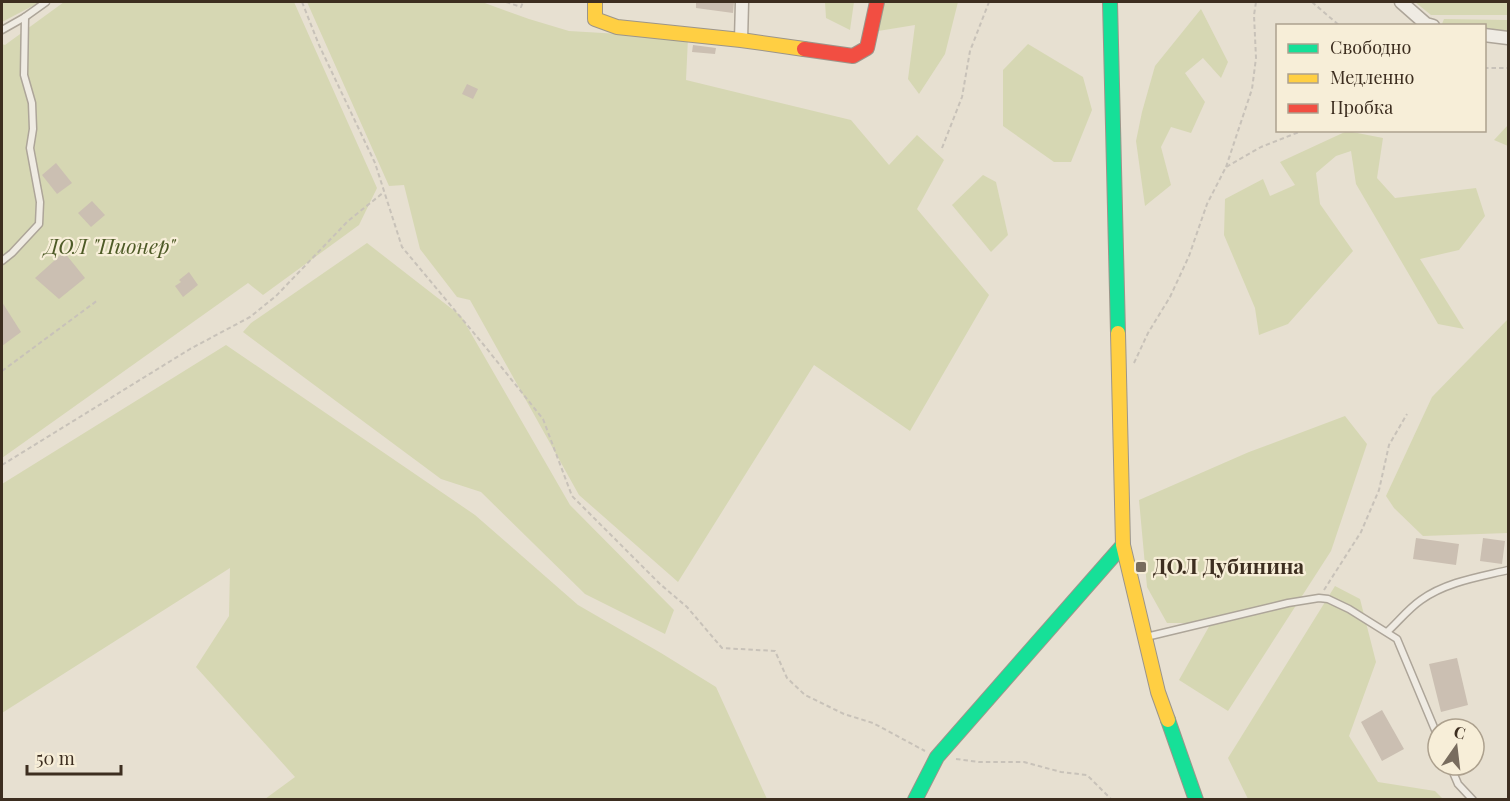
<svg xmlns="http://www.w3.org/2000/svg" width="1510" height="801" font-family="'Playfair Display',serif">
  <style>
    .green { fill: #d6d7b3 }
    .building { fill: #cbbfb2 }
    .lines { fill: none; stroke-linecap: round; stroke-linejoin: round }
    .lane-casing { stroke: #ada599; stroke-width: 9 }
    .street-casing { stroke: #ada599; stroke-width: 15 }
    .fast-casing { stroke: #9c958a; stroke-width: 16 }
    .slow-casing { stroke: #9c958a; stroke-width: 16 }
    .jam-casing { stroke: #9c958a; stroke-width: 16 }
    .path { stroke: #c8c2b9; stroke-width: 2; stroke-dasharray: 4.5 3; stroke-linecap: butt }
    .lane { stroke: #efebe3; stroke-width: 6 }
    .street { stroke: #efebe3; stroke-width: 12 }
    .fast { stroke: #16e098; stroke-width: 14 }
    .slow { stroke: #ffcf43; stroke-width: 14 }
    .jam { stroke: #f24e42; stroke-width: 14 }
    .poi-dot { fill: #786c5e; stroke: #f7eed8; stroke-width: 2 }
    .labels { text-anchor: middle; stroke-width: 4.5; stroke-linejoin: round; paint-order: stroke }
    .park-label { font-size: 21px; font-style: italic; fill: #4d5a26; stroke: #f7eed8 }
    .poi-label { font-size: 21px; font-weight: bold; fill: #3d2e20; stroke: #f7eed8; text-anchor: start }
  </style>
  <rect width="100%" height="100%" fill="#e7e0d1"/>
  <g class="green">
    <polygon points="2,2 40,2 2,22"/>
    <polygon points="64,2 294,2 377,188 359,225 263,295 248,283 2,458 2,44 5,45"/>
    <polygon points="307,2 482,2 529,19 569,31 688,38 686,80 851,120 889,165 917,135 944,160 917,209 989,295 910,431 814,365 678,582 579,495 470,300 457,297 420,249 404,185 389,186"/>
    <polygon points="825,2 854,2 850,30 826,18"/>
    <polygon points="881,2 958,2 945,54 919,94 908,79 915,25 872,32"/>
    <polygon points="1415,2 1508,2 1508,15 1431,15"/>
    <polygon points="1201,9 1228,62 1221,78 1203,58 1185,73 1205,102 1191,133 1171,127 1161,147 1171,185 1145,206 1136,141 1142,112 1155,66"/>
    <polygon points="1444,19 1508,20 1508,33 1485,29 1484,26 1454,26 1442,24"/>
    <polygon points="1028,44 1083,77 1092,110 1071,162 1054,162 1003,126 1003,70"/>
    <polygon points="1508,125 1508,146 1494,140"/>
    <polygon points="1347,131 1383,138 1377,178 1395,198 1476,188 1485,216 1459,250 1420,259 1464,329 1438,324 1356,184 1351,151 1336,156 1316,173 1320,204 1353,251 1288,324 1259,335 1255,308 1224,235 1225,199 1263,179 1270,196 1295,185 1280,162"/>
    <polygon points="983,175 996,182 1008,235 991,252 952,205"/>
    <polygon points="367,243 461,316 570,505 674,610 665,634 585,594 481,492 441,479 243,332 251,323"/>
    <polygon points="1508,319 1508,533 1423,536 1394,508 1386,496 1432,397"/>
    <polygon points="226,345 475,515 578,605 661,653 716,687 767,799 265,799 295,777 196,667 229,616 230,568 2,713 2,484"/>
    <polygon points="1345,416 1367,444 1331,551 1228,711 1179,680 1211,623 1167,623 1147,587 1139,500 1249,452"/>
    <polygon points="1335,586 1360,599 1376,662 1349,736 1378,782 1435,791 1443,799 1248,799 1228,758"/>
  </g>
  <g class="building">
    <polygon points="696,2 734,2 733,13 696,8"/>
    <polygon points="693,45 716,48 715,54 692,52"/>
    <polygon points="467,84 478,89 473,99 462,94"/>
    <polygon points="56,163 72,183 57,194 42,175"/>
    <polygon points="92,201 105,215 91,227 78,213"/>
    <polygon points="64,252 85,278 59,299 35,278"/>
    <polygon points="189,272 198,285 183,297 175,286 181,282 179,280"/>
    <polygon points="2,302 21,332 2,346"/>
    <polygon points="1416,538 1459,544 1456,565 1413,559"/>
    <polygon points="1483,538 1505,541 1502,564 1480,561"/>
    <polygon points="1457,658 1468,705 1441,712 1429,664"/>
    <polygon points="1382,710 1404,749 1382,761 1361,722"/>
  </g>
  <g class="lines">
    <defs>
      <g id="lane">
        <polyline points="2,30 25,17 46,2"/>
        <polyline points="2,261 12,253 39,224 40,202 30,148 33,129 32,103 24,75 25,17"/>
        <path d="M1387 632C1398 622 1408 609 1421 600 1446 582 1479 577 1508 570"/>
        <polyline points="1146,637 1288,603 1319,598 1328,599 1349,609 1397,639 1438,737"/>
        <polyline points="1450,765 1458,784 1473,800"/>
      </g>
      <g id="street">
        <polyline points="1401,2 1426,24 1433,26"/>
        <polyline points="1484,35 1508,38"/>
        <polyline points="741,40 742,2"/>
      </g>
      <g id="fast">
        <polyline points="1110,2 1118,333"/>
        <polyline points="1168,720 1196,800"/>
        <polyline points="915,800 937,757 1123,545"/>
      </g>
      <g id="slow">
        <polyline points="595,2 595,19 617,27 741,40 804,49"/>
        <polyline points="1118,333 1123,545 1158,692 1168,720"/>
      </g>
      <polyline id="jam" points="804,49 853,56 867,48 877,2"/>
    </defs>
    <use href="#lane" class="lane-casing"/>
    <use href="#street" class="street-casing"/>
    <use href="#fast" class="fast-casing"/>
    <use href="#slow" class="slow-casing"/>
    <use href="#jam" class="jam-casing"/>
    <g class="path">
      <polyline points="302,2 319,45 375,163 402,247 483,344 543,419 572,496 660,584 687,607 722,648 775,651 787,678 805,695 844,714 873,723 925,751"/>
      <polyline points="506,2 521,7 523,2"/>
      <polyline points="1312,2 1340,26"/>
      <polyline points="1484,68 1508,68"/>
      <polyline points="942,148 962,97 970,51 989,2"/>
      <polyline points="1226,167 1252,89 1256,58 1254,15 1256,2"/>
      <polyline points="1134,363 1148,333 1170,297 1189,256 1207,204 1226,167 1261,147 1304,130"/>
      <polyline points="2,371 98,300"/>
      <polyline points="2,465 190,349 250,317 276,296 348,221 384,192"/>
      <polyline points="1324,590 1361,532 1379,490 1389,445 1407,414"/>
      <polyline points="956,759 979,762 1024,762 1061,772 1087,775 1112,800"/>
    </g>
    <use href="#lane" class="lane"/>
    <use href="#street" class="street"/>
    <use href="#fast" class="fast"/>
    <use href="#slow" class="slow"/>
    <use href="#jam" class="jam"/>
  </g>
  <rect class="poi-dot" x="1135" y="561" width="12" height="12" rx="3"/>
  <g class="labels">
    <g class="park-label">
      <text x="110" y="254">ДОЛ "Пионер"</text>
    </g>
    <g class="poi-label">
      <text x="1153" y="574">ДОЛ Дубинина</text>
    </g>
  </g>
  <rect width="1510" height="801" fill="none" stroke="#3d2e20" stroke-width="6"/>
  <rect x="1276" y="24" width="210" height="108" fill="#f7eed8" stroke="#ada18e" stroke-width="1.5"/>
  <rect x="1288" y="44" width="30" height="9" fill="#16e098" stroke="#ada18e" stroke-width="1.5"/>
  <text x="1330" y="54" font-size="18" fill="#3d2e20">Свободно</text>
  <rect x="1288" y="74" width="30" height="9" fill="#ffcf43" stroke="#ada18e" stroke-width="1.5"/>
  <text x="1330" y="84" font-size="18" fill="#3d2e20">Медленно</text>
  <rect x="1288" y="104" width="30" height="9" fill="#f24e42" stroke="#ada18e" stroke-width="1.5"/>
  <text x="1330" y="114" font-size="18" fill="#3d2e20">Пробка</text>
  <g transform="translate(1456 747) rotate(14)"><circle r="28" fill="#f7eed8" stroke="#ada18e" stroke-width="1.5"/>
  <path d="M0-4.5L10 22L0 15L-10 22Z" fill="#786c5e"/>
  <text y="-9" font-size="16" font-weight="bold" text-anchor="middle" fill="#3d2e20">С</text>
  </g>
  <path d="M27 765v9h94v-9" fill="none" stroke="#3d2e20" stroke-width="3"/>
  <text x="36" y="765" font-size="18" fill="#3d2e20" stroke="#f7eed8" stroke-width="4.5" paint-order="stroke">50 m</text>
</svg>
